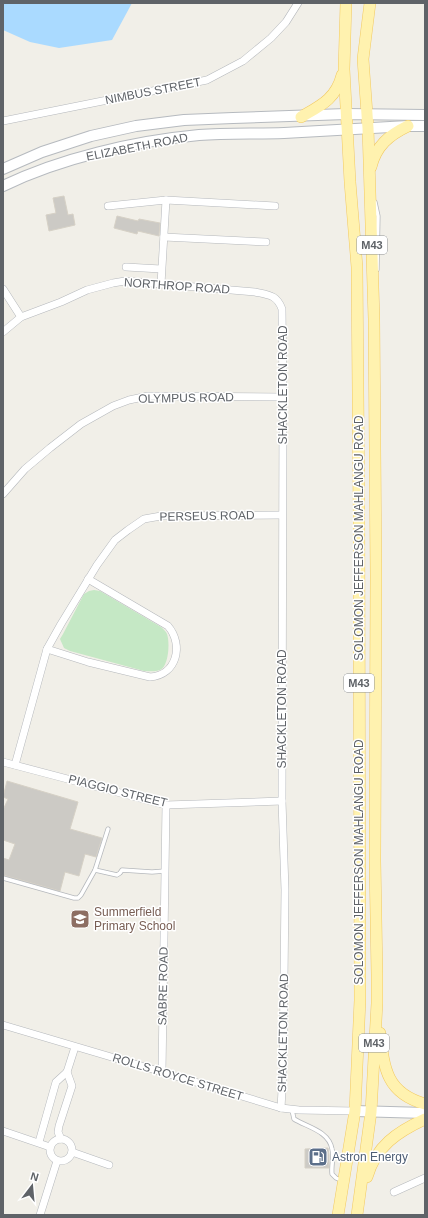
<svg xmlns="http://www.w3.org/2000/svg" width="428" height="1218" font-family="Arial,sans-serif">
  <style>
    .green { fill: #c5e8c5 }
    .water { fill: #aadaff }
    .building { fill: #cccac5; stroke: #d6d1c6 }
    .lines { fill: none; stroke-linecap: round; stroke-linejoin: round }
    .lane-casing { stroke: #b5b8bc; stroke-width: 5 }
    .street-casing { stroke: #b5b8bc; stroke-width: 8 }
    .secondary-casing { stroke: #b6babf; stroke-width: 12 }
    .primary-casing { stroke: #f2c960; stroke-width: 12 }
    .lane { stroke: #fff; stroke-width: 3.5 }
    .street { stroke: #fff; stroke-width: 7 }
    .secondary { stroke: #fff; stroke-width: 10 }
    .primary { stroke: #fff2af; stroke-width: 11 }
    .labels { text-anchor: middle; stroke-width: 3; stroke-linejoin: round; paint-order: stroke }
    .shield { fill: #fff; stroke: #8f9295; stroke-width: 1 }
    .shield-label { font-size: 11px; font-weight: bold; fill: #5f6368 }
    .street-label { font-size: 12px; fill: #5f6368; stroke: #fff }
    .education-label { font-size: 12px; fill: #785e54; stroke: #fff; text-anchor: start }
    .service-label { font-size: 12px; fill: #4e5e75; stroke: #fff; text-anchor: start }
  </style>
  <rect width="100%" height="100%" fill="#f1efe8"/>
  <path class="green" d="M94 590 100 591 161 627C163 629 166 631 167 634 170 642 169 666 160 670 155 672 149 671 144 671L70 651 64 648 60 639 63 634 84 594 89 591Z"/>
  <polygon class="water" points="3,3 132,3 112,40 59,48 30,42 3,30"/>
  <g class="building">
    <polygon points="64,196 68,215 73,214 75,225 49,231 46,215 56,213 53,198"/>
    <polygon points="117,216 138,221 139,219 160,223 159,236 138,231 137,234 114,228"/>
    <polygon points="7,781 78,802 70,829 102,838 96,857 85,854 79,876 65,872 60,891 3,875 3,858 9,860 15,844 3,840 3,810 8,799 3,797"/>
    <polygon points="328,1148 329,1155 329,1168 305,1168 305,1149"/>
  </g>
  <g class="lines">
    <defs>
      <g id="lane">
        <polyline points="375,202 378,216 377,270"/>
        <polyline points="95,870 117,875 120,873 122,870 152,872 165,871"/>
        <polyline points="3,878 74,898 78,898 81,895 95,870 108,829"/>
        <path d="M292 1110 294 1119C307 1127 329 1131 332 1149 334 1157 331 1166 332 1174L336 1178 343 1181"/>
      </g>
      <g id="street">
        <polyline points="3,121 207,80 243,61 271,38 286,22 298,3"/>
        <polyline points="108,206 166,200"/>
        <polyline points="164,237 266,242"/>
        <polyline points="126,267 161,269"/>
        <polyline points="161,284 166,200 275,206"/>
        <polyline points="3,289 21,317"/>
        <path d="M3 332 21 317 61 302 87 290 113 283 125 281 255 292C269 295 277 295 282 309L283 397 282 801 285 890 283 1072 281 1108"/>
        <polyline points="3,494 25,469 50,448 81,424 113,406 129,400 148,396 283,397"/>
        <path d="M47 649 88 662 150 677C177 675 184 645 168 626L88 579"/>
        <polyline points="3,762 166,805 282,801"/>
        <polyline points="15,765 47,649 61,624 97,565 115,540 128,530 144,519 161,516 282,515"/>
        <polyline points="3,1025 162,1072 281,1108 299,1110 355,1111"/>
        <polyline points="162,1072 166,805"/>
        <polyline points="3,1131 50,1147"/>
        <circle cx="61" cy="1150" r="11"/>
        <polyline points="61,1139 58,1132 59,1126 72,1086 67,1072"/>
        <polyline points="39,1142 56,1082 67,1072 75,1047"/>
        <polyline points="72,1152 109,1165"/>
        <polyline points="394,1192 425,1178"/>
        <polyline points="40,1215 57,1161"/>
      </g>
      <g id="secondary">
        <polyline points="3,169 42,152 91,136 136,126 184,120 233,118 346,114 425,115"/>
        <path d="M3 186C61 158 135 141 199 135 227 133 255 134 284 133 325 131 366 128 408 126H425"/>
        <polyline points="355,1111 425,1113"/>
      </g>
      <g id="primary">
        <path d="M301 117C320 106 336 99 342 75"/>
        <path d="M371 167C376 146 389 135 408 126"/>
        <path d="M380 1033C384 1068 386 1093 425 1104"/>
        <path d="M367 1177C376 1146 397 1132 425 1119"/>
        <polyline points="338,1215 355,1111 360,1000 359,516 357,267 350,182 344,69 346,3"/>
        <polyline points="357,1215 371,1112 377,1003 377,975 375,861 376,576 374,319 368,128 363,59 370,3"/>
      </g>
    </defs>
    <use href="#lane" class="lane-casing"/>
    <use href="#street" class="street-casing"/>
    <use href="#secondary" class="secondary-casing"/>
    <use href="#primary" class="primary-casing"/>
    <use href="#lane" class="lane"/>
    <use href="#street" class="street"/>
    <use href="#secondary" class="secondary"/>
    <use href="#primary" class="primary"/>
  </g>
  <defs>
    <symbol id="school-square" viewBox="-11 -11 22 22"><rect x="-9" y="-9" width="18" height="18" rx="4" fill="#8d6e63" stroke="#fff"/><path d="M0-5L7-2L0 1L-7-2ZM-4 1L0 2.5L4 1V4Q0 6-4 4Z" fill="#fff"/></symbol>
    <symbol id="fuel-square" viewBox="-11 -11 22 22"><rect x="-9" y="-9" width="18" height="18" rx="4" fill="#5c6f8a" stroke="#fff"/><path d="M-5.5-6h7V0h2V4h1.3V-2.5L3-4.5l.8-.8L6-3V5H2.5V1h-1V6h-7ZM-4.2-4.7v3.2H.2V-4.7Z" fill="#fff"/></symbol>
  </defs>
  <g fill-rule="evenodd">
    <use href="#school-square" x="69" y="908" width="22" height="22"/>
    <use href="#fuel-square" x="307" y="1146" width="22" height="22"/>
  </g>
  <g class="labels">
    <g class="shield">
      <rect x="357" y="236" width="30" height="18" rx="3"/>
      <rect x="344" y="674" width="30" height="18" rx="3"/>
      <rect x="359" y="1034" width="30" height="18" rx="3"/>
    </g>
    <g class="shield-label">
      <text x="372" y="249">M43</text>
      <text x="359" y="687">M43</text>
      <text x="374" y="1047">M43</text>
    </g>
    <g class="street-label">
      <text transform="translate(153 91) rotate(-11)" y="4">NIMBUS STREET</text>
      <text transform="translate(137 147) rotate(-11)" y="4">ELIZABETH ROAD</text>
      <text transform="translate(177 286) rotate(4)" y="4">NORTHROP ROAD</text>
      <text transform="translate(283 385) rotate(-90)" y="4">SHACKLETON ROAD</text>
      <text transform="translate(186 398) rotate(-1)" y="4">OLYMPUS ROAD</text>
      <text transform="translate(207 516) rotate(-1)" y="4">PERSEUS ROAD</text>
      <text transform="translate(359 538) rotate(-90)" y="4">SOLOMON JEFFERSON MAHLANGU ROAD</text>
      <text transform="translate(282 709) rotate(-90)" y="4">SHACKLETON ROAD</text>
      <text transform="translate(118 791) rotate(14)" y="4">PIAGGIO STREET</text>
      <text transform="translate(359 862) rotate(-90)" y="4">SOLOMON JEFFERSON MAHLANGU ROAD</text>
      <text transform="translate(163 986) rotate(-89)" y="4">SABRE ROAD</text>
      <text transform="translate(283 1033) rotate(-89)" y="4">SHACKLETON ROAD</text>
      <text transform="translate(178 1077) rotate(17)" y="4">ROLLS ROYCE STREET</text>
    </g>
    <g class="education-label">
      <text x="94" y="916">Summerfield<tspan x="94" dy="14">Primary School</tspan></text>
    </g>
    <g class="service-label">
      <text x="332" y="1161">Astron Energy</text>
    </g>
  </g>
  <rect width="428" height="1218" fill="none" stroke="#5f6368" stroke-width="8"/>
  <g transform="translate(32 1186) rotate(16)" stroke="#ffffff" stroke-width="3" paint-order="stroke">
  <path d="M0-3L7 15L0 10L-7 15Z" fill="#5f6368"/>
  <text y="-6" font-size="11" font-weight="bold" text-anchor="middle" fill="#5f6368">N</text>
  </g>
</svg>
